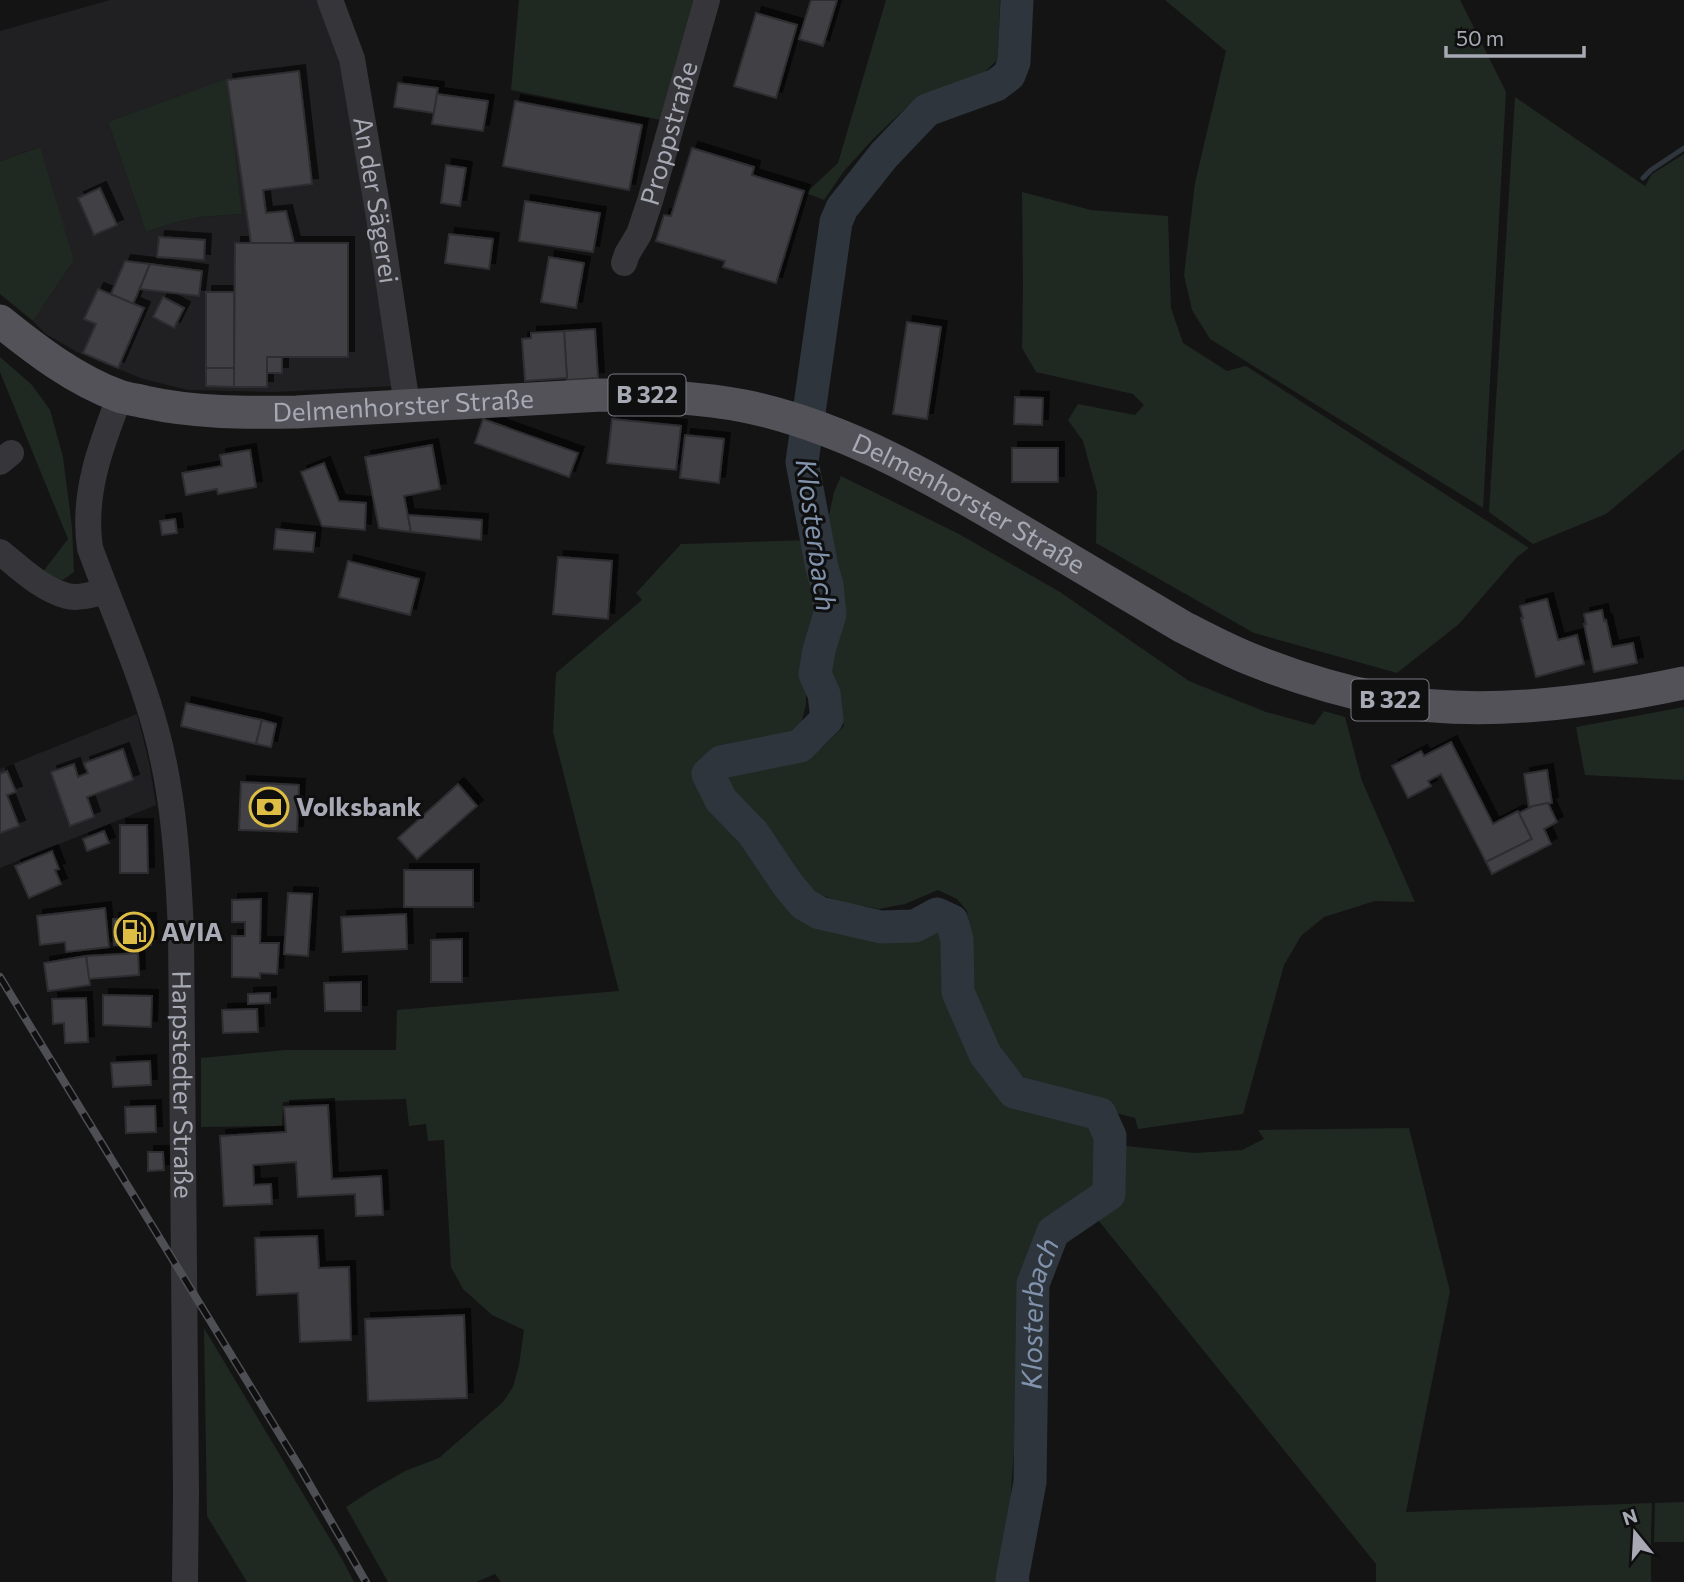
<svg xmlns="http://www.w3.org/2000/svg" width="1684" height="1582" font-family="Commissioner,sans-serif">
  <style>
    .built { fill: #202022; fill-rule: evenodd }
    .green { fill: #202822 }
    .lines { fill: none; stroke-linecap: round; stroke-linejoin: round }
    .stream { stroke: #2e353d; stroke-width: 5 }
    .river { stroke: #2e353d; stroke-width: 33 }
    .building { fill: #414145; stroke: #2e2e31; stroke-width: 2; filter: url(#shadow) }
    .minor { stroke: #35353a; stroke-width: 26 }
    .major { stroke: #525258; stroke-width: 33 }
    .rail-casing { stroke: #4e4f55; stroke-width: 8 }
    .rail { stroke: #0f0f10; stroke-width: 5; stroke-dasharray: 16; stroke-linecap: butt }
    .labels { text-anchor: middle; stroke-width: 6; stroke-linejoin: round; paint-order: stroke }
    .shield { fill: #0f0f10; stroke: #797b83; stroke-width: 2 }
    .shield-label { font-size: 24px; font-weight: bold; fill: #a7a9b4 }
    .street-label { font-size: 26px; fill: #a7a9b4; stroke: #0f0f10 }
    .poi-label { font-size: 26px; font-weight: bold; fill: #a7a9b4; stroke: #0f0f10; text-anchor: start }
    .water-label { font-size: 28px; font-style: italic; fill: #8193ac; stroke: #0f0f10 }
  </style>
  <defs>
    <filter id="shadow"><feDropShadow dx="6" dy="-6" stdDeviation="0" flood-color="#0009"/></filter>
  </defs>
  <rect width="100%" height="100%" fill="#141415"/>
  <g class="built">
    <path d="M110 0H321L348 76 395 386 273 392 188 390 143 379 77 352 46 334 33 321 74 260 39 147 0 161V31ZM225 80 242 214 200 217 173 223 146 232 108 122Z"/>
    <polygon points="137,714 149,762 156,805 0,868 0,769"/>
  </g>
  <g class="green">
    <polygon points="519,0 697,0 661,120 511,90"/>
    <polygon points="886,0 1000,0 998,59 985,72 915,99 874,138 844,171 824,200 806,193 838,163"/>
    <polygon points="1165,0 1460,0 1506,92 1483,508 1210,339 1192,310 1184,275 1195,183 1226,51"/>
    <polygon points="226,79 242,214 200,217 173,223 146,232 108,122"/>
    <polygon points="1515,97 1645,186 1652,174 1684,154 1684,449 1606,514 1533,544 1489,512"/>
    <polygon points="40,147 74,260 33,321 0,294 0,161"/>
    <polygon points="1022,192 1091,210 1168,216 1171,308 1183,343 1227,371 1246,366 1529,548 1517,557 1459,624 1397,673 1254,633 1096,543 1097,492 1083,441 1068,420 1078,404 1135,415 1144,405 1133,394 1036,372 1022,348 1023,285"/>
    <polygon points="0,357 32,385 50,410 63,457 72,527 74,572 63,580 50,578 42,573 68,539 0,372"/>
    <polygon points="841,476 959,534 1060,592 1189,681 1266,712 1314,725 1324,711 1345,717 1362,781 1415,902 1375,901 1324,917 1301,936 1284,965 1243,1114 1138,1129 1135,1118 1065,1100 1032,1086 998,1049 974,1003 970,977 972,938 967,911 957,899 938,890 905,904 879,909 837,901 815,892 792,869 770,835 723,784 728,775 786,765 822,748 844,726 830,671 844,614 836,559 827,525 834,492"/>
    <polygon points="810,540 817,567 819,601 807,652 806,705 800,728 761,741 725,748 702,763 702,783 756,849 788,901 856,930 892,939 917,931 928,923 941,931 948,986 978,1048 1007,1092 1087,1114 1103,1132 1104,1189 1047,1229 1026,1280 1005,1576 1007,1582 501,1582 495,1574 476,1582 388,1582 346,1507 372,1490 405,1471 439,1458 503,1402 513,1387 519,1365 524,1330 492,1315 463,1289 451,1267 444,1140 428,1141 426,1124 409,1126 406,1099 283,1102 282,1126 201,1127 201,1058 285,1050 396,1050 397,1010 619,991 553,732 556,673 642,600 636,593 681,544"/>
    <polygon points="1684,707 1684,780 1585,775 1576,727"/>
    <polygon points="1409,1128 1450,1291 1406,1512 1652,1503 1651,1534 1651,1582 1376,1582 1376,1564 1098,1220 1115,1206 1123,1189 1126,1146 1195,1153 1242,1150 1264,1139 1258,1130"/>
    <polygon points="204,1328 342,1559 354,1582 247,1582 207,1516"/>
    <polygon points="1684,1502 1684,1542 1654,1542 1655,1503"/>
  </g>
  <g class="lines">
    <polyline class="stream" points="1643,178 1651,170 1684,148"/>
    <path class="river" id="s1" d="M1013 1582 1012 1579 1030 1482 1033 1284 1053 1232 1109 1194 1110 1136 1100 1114 1014 1092 985 1054 958 992 957 940 952 921 937 914 915 926 881 927 820 913 804 904 788 885 753 833 721 800 708 774 721 762 800 746 827 719 824 694 815 674 819 650 830 614 827 585 822 568 802 462 836 222 842 208 884 155 927 110 996 85 1009 75 1014 62 1017 0"/>
  </g>
  <g class="building">
    <polygon points="811,0 837,0 823,46 799,39"/>
    <polygon points="756,13 797,25 776,98 734,86"/>
    <polygon points="299,71 312,184 263,190 266,213 286,211 294,243 251,243 227,80"/>
    <polygon points="398,83 438,88 434,113 394,107"/>
    <polygon points="437,94 488,101 483,131 432,124"/>
    <polygon points="515,101 642,125 629,190 503,166"/>
    <polygon points="692,148 754,167 752,175 804,191 776,283 723,267 725,261 656,241 664,215 671,216"/>
    <polygon points="446,165 466,168 460,206 441,203"/>
    <polygon points="100,188 117,225 94,235 78,198"/>
    <polygon points="525,201 600,213 593,252 519,241"/>
    <polygon points="449,234 493,239 489,269 445,263"/>
    <polygon points="159,237 205,240 204,260 157,257"/>
    <polygon points="235,243 348,243 348,357 267,357 267,387 234,387"/>
    <polygon points="549,257 584,263 576,308 541,302"/>
    <polygon points="125,261 150,264 133,304 111,294"/>
    <polygon points="150,264 202,271 199,296 140,289"/>
    <polygon points="98,289 144,308 118,368 83,353 96,324 84,319"/>
    <rect x="206" y="292" width="28" height="76"/>
    <polygon points="163,297 184,308 174,328 153,317"/>
    <polygon points="907,322 941,327 927,419 893,414"/>
    <polygon points="595,329 598,378 567,380 564,331"/>
    <polygon points="564,331 567,378 525,381 522,339 531,338 531,333"/>
    <rect x="267" y="357" width="15" height="16"/>
    <polygon points="206,368 234,368 234,387 206,386"/>
    <polygon points="1015,397 1043,398 1042,425 1014,424"/>
    <polygon points="483,419 578,453 569,477 475,443"/>
    <polygon points="612,419 681,426 676,470 607,463"/>
    <polygon points="685,435 724,439 719,483 680,478"/>
    <polygon points="432,445 440,489 404,496 411,532 379,528 365,457"/>
    <rect x="1012" y="448" width="46" height="34"/>
    <polygon points="250,450 256,487 218,494 217,489 186,495 182,473 222,466 220,455"/>
    <polygon points="324,463 339,501 366,503 365,530 322,526 301,472"/>
    <polygon points="408,515 482,520 481,540 411,532"/>
    <polygon points="175,519 177,533 162,535 160,521"/>
    <polygon points="276,529 315,533 313,552 274,549"/>
    <polygon points="558,557 612,561 608,619 553,614"/>
    <polygon points="348,561 419,579 410,615 339,597"/>
    <polygon points="1547,599 1558,640 1577,635 1584,664 1536,677 1521,618 1523,618 1520,606"/>
    <polygon points="1602,610 1604,621 1606,620 1612,647 1633,643 1637,663 1594,672 1584,624 1586,624 1584,614"/>
    <polygon points="186,703 262,720 256,744 181,726"/>
    <polygon points="262,720 276,724 271,747 256,744"/>
    <polygon points="1451,742 1493,824 1518,811 1532,839 1486,862 1441,774 1428,781 1431,786 1408,798 1392,766 1421,751 1424,756"/>
    <polygon points="123,749 133,780 87,797 94,817 70,826 51,772 74,764 78,777 88,773 84,763"/>
    <polygon points="1547,770 1552,803 1529,807 1524,774"/>
    <polygon points="7,771 16,792 7,795 19,826 0,833 0,774"/>
    <polygon points="241,782 299,785 297,832 239,830"/>
    <polygon points="458,784 477,806 417,859 398,838"/>
    <polygon points="1548,803 1557,822 1544,829 1551,844 1492,874 1486,862 1532,839 1519,813 1533,806"/>
    <polygon points="120,825 147,825 148,873 120,873"/>
    <polygon points="104,831 109,843 87,851 83,839"/>
    <polygon points="52,851 59,869 55,870 61,884 29,898 15,866"/>
    <rect x="404" y="870" width="69" height="37"/>
    <polygon points="288,893 312,894 308,956 284,954"/>
    <polygon points="261,899 260,943 279,943 277,974 260,973 260,978 232,977 232,936 245,936 245,922 232,922 232,900"/>
    <polygon points="105,908 109,947 66,952 65,942 40,945 37,916"/>
    <polygon points="406,914 407,949 343,952 341,917"/>
    <polygon points="113,919 150,919 151,945 114,945"/>
    <polygon points="462,939 462,982 431,982 431,940"/>
    <polygon points="138,953 139,975 88,979 86,956"/>
    <polygon points="86,956 90,985 48,991 44,963"/>
    <polygon points="361,982 361,1011 325,1011 324,983"/>
    <polygon points="270,993 270,1003 248,1004 248,994"/>
    <polygon points="103,995 152,996 151,1027 103,1025"/>
    <polygon points="86,998 88,1042 65,1043 64,1023 53,1024 52,999"/>
    <polygon points="257,1009 258,1032 223,1033 222,1010"/>
    <polygon points="150,1061 151,1085 113,1087 111,1063"/>
    <polygon points="328,1105 332,1179 381,1176 383,1215 356,1216 355,1194 298,1197 296,1162 253,1165 254,1185 271,1184 272,1204 224,1206 220,1136 286,1132 284,1107"/>
    <polygon points="155,1106 156,1132 126,1133 125,1107"/>
    <polygon points="148,1152 163,1152 164,1170 148,1171"/>
    <polygon points="317,1236 319,1268 349,1267 351,1340 300,1342 298,1293 257,1295 255,1238"/>
    <polygon points="464,1315 467,1398 368,1401 365,1319"/>
  </g>
  <g class="lines">
    <g class="minor">
      <path id="s2" d="M330 0 352 59 379 217 407 405"/>
      <path id="s3" d="M624 263 627 254 639 234 650 201 707 0"/>
      <path id="s4" d="M120 396C101 445 82 494 90 548 112 609 139 667 156 730 174 796 178 864 181 932L186 1493 185 1582"/>
      <polyline points="0,462 11,453"/>
      <path d="M0 552C20 568 41 589 67 596 78 599 95 594 106 591"/>
    </g>
    <path class="major" id="s5" d="M0 321C36 350 75 380 119 396 127 399 137 400 145 402 195 413 246 413 297 412L602 395C650 395 697 397 744 406 846 427 939 482 1028 535 1079 565 1131 596 1183 627 1205 638 1227 650 1250 659 1292 676 1338 690 1382 699 1477 718 1590 703 1684 683"/>
    <defs>
      <polyline id="rail" points="0,977 299,1466 366,1582"/>
    </defs>
    <use href="#rail" class="rail-casing"/>
    <use href="#rail" class="rail"/>
  </g>
  <defs>
    <symbol id="bank-ring" viewBox="-11 -11 22 22"><circle r="9.5" fill="#0f0f10" stroke="#ddbd44" stroke-width="1.5"/><path d="M-6-4H6V4H-6ZM0-2.3a2.3 2.3 0 1 0 0 4.6a2.3 2.3 0 1 0 0-4.6Z" fill="#ddbd44"/></symbol>
    <symbol id="fuel-ring" viewBox="-11 -11 22 22"><circle r="9.5" fill="#0f0f10" stroke="#ddbd44" stroke-width="1.5"/><path d="M-5.5-6h7V0h2V4h1.3V-2.5L3-4.5l.8-.8L6-3V5H2.5V1h-1V6h-7ZM-4.2-4.7v3.2H.2V-4.7Z" fill="#ddbd44"/></symbol>
  </defs>
  <g fill-rule="evenodd">
    <use href="#bank-ring" x="247" y="785" width="44" height="44"/>
    <use href="#fuel-ring" x="112" y="910" width="44" height="44"/>
  </g>
  <g class="labels">
    <g class="shield">
      <rect x="608.5" y="374.5" width="77" height="41" rx="5"/>
      <rect x="1351.5" y="679.5" width="77" height="41" rx="5"/>
    </g>
    <g class="shield-label">
      <text x="647" y="403">B 322</text>
      <text x="1390" y="708">B 322</text>
    </g>
    <g class="street-label">
      <text dy="9" stroke="none"><textPath href="#s3" startOffset="138">Proppstraße</textPath></text>
      <text dy="9" stroke="none"><textPath href="#s2" startOffset="206">An der Sägerei</textPath></text>
      <text dy="9" stroke="none"><textPath href="#s5" startOffset="427">Delmenhorster Straße</textPath></text>
      <text dy="9" stroke="none"><textPath href="#s5" startOffset="1015">Delmenhorster Straße</textPath></text>
      <text dy="9" stroke="none"><textPath href="#s4" startOffset="707">Harpstedter Straße</textPath></text>
    </g>
    <g class="poi-label">
      <text x="296" y="816">Volksbank</text>
      <text x="161" y="941">AVIA</text>
    </g>
    <g class="water-label">
      <text transform="translate(816 535) rotate(82)" y="10">Klosterbach</text>
      <text dy="10" stroke="none"><textPath href="#s1" startOffset="271">Klosterbach</textPath></text>
    </g>
  </g>
  <g transform="translate(1635 1533) rotate(342)" stroke="#0f0f10" stroke-width="5" paint-order="stroke">
  <path d="M0-5L12 26L0 18L-12 26Z" fill="#a7a9b4"/>
  <text y="-10" font-size="19" font-weight="bold" text-anchor="middle" fill="#a7a9b4">N</text>
  </g>
  <path d="M1446 46v10h138v-10" fill="none" stroke="#a7a9b4" stroke-width="3.5"/>
  <text x="1456" y="46" font-size="21" fill="#a7a9b4" stroke="#0f0f10" stroke-width="5" paint-order="stroke">50 m</text>
</svg>
